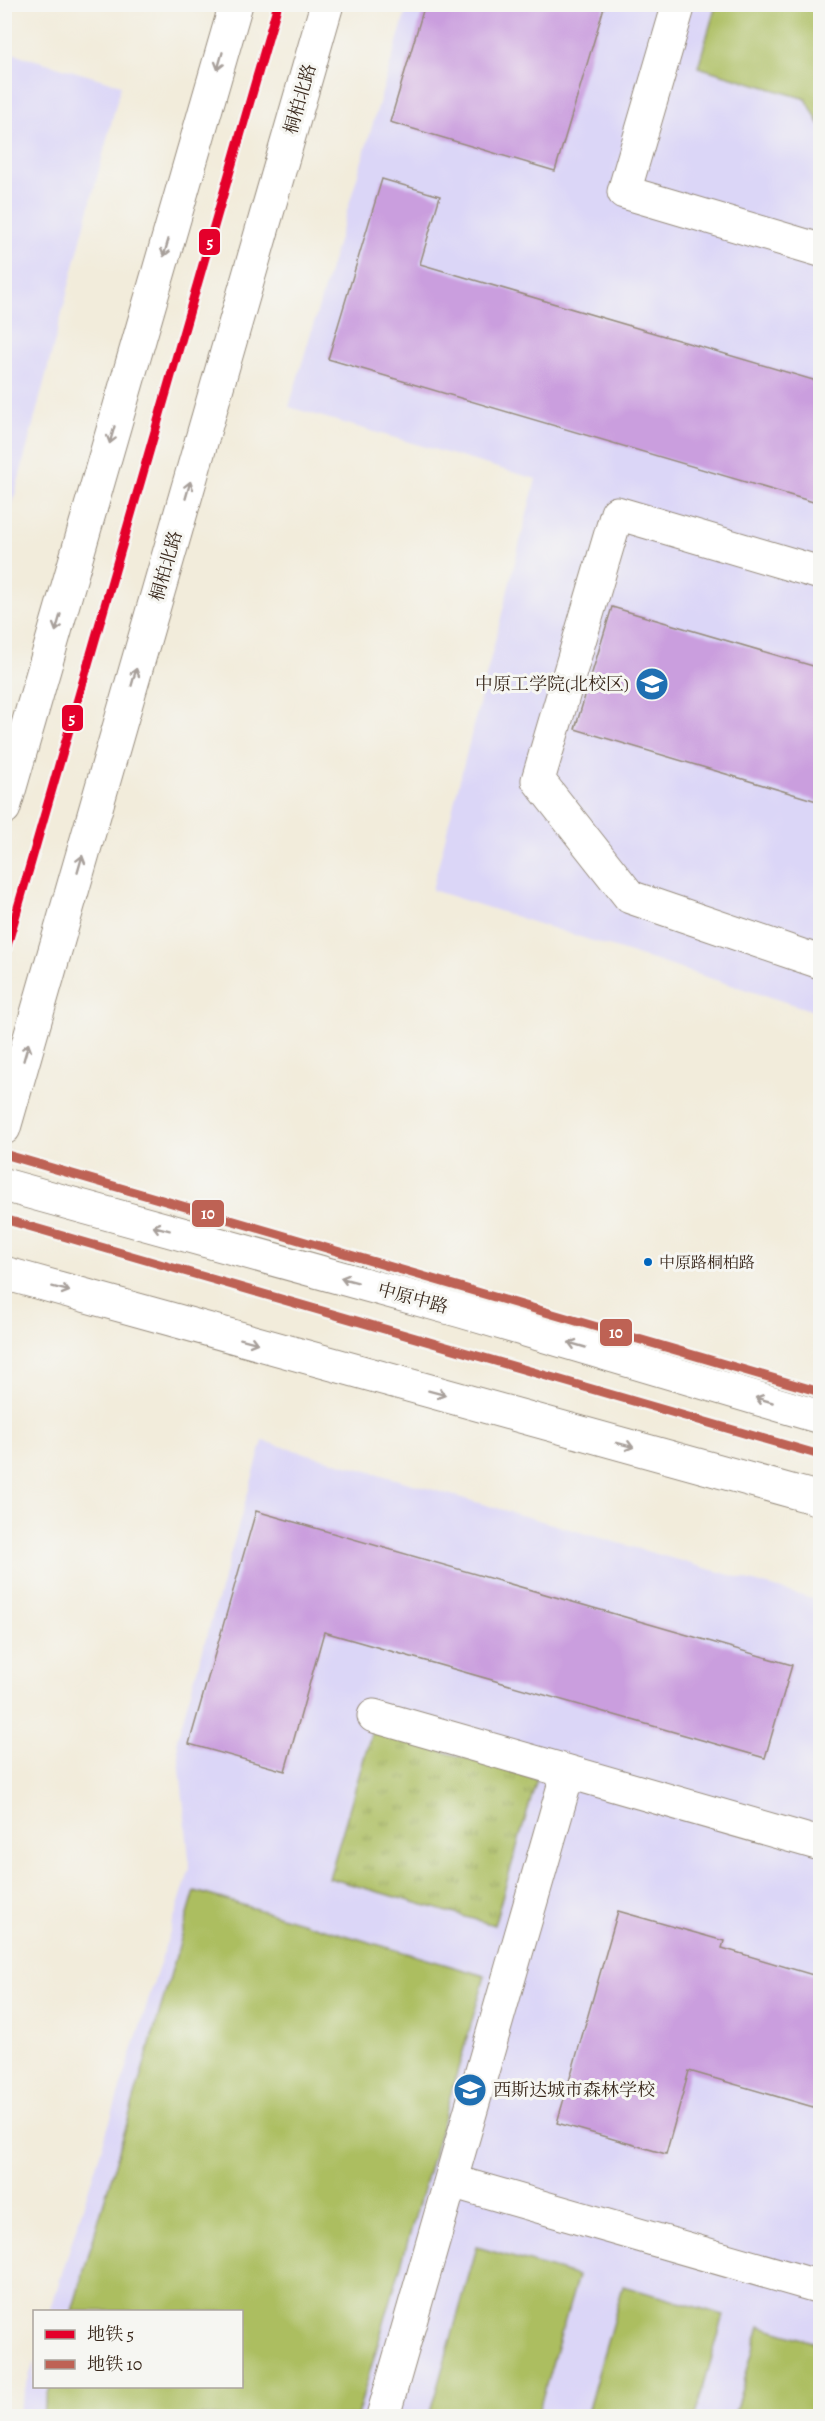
<svg xmlns="http://www.w3.org/2000/svg" width="825" height="2421" font-family="Alegreya,'Noto Serif SC',serif">
  <style>
    .built { fill: #dbd6f7 }
    .grass { fill: url(#grass-tufts); stroke: #747440; stroke-width: 1.5 }
    .pitch { fill: #acbe61; stroke: #747440; stroke-width: 1.5 }
    .building { fill: #ca9ede }
    .lines { fill: none; stroke-linecap: round; stroke-linejoin: round }
    .minor-casing { stroke: #968b7c; stroke-width: 35 }
    .major-casing { stroke: #968b7c; stroke-width: 35 }
    .minor { stroke: #fff; stroke-width: 33 }
    .major { stroke: #fff; stroke-width: 33 }
    .metro-1-casing { stroke: #f6f6f2; stroke-width: 14 }
    .metro-2-casing { stroke: #f6f6f2; stroke-width: 14 }
    .metro-1 { stroke: #e4002b; stroke-width: 9 }
    .metro-2 { stroke: #be6254; stroke-width: 9 }
    .oneway { stroke: #a79f9a }
    .bus-dot { fill: #0065bd; stroke: #f6f6f2; stroke-width: 2 }
    .labels { text-anchor: middle; stroke-width: 6; stroke-linejoin: round; paint-order: stroke }
    .bus-label { font-size: 16px; fill: #3b2a1e; stroke: #f6f6f2; text-anchor: start }
    .street-label { font-size: 18px; fill: #3b2a1e; stroke: #f6f6f2 }
    .poi-label { font-size: 18px; fill: #3b2a1e; stroke: #f6f6f2; text-anchor: end }
    .line-badge { stroke: #f6f6f2; stroke-width: 2 }
    .badge-label { font-size: 16px; text-anchor: middle; font-weight: bold; fill: #fff }
  </style>
  <defs>
    <pattern id="grass-tufts" width="24" height="20" patternUnits="userSpaceOnUse" patternTransform="scale(1.5)"><rect width="24" height="20" fill="#acbe61"/><path d="M3 7l-1-3M5 7V3M7 7l1-3M15 17l-1-3M17 17v-4M19 17l1-3" fill="none" stroke="#8d9b4f"/></pattern>
  </defs>
  <rect width="100%" height="100%" fill="#f6f6f2"/>
  <filter id="ink" filterUnits="userSpaceOnUse"><feTurbulence type="fractalNoise" baseFrequency=".0167" numOctaves="2"/><feDisplacementMap in="SourceGraphic" scale="12" xChannelSelector="R" yChannelSelector="G"/><feConvolveMatrix kernelMatrix="1 2 1 2 8 2 1 2 1" color-interpolation-filters="sRGB"/></filter>
  <filter id="wash" filterUnits="userSpaceOnUse"><feTurbulence type="fractalNoise" baseFrequency=".008" numOctaves="4" result="noise"/><feDisplacementMap in="SourceGraphic" scale="24" xChannelSelector="R" yChannelSelector="G"/><feGaussianBlur stdDeviation="1.35" result="paint"/><feColorMatrix in="noise" values="0 0 0 0 0 0 0 0 0 0 0 0 0 0 0 0 0 1.4 0 .05"/><feComposite in="paint" operator="in"/></filter>
  <g filter="url(#wash)">
    <rect width="100%" height="100%" fill="#f2ecdb"/>
    <g class="built">
      <polygon points="408,5 820,5 820,1013 432,890 536,479 289,407"/>
      <polygon points="5,51 121,85 5,533 4,51"/>
      <polygon points="263,1441 820,1601 820,2416 17,2416 34,2361 34,2386 242,2386 242,2312 50,2311 190,1868 177,1739"/>
    </g>
    <polygon class="grass" points="372,1731 537,1779 494,1925 329,1878"/>
    <g class="pitch">
      <polygon points="716,5 820,5 820,125 806,99 698,67"/>
      <polygon points="195,1891 485,1976 357,2416 42,2416 50,2387 242,2386 242,2312 72,2311"/>
      <polygon points="477,2247 578,2276 537,2416 429,2416"/>
      <polygon points="623,2286 724,2315 695,2416 586,2416"/>
      <polygon points="760,2326 820,2344 820,2416 734,2416"/>
    </g>
    <g id="blocks">
      <g class="building">
        <polygon points="425,4 605,4 555,171 390,122"/>
        <polygon points="382,179 440,196 420,264 820,382 820,504 328,359"/>
        <polygon points="612,607 820,668 820,802 575,729"/>
        <polygon points="256,1511 792,1665 765,1758 324,1632 285,1771 189,1744"/>
        <polygon points="618,1911 724,1941 722,1948 820,1977 820,2109 689,2071 666,2154 557,2123"/>
      </g>
    </g>
  </g>
  <g filter="url(#ink)">
    <use href="#blocks" fill-opacity="0" stroke="#968b7c" stroke-width="1.5"/>
    <g class="lines">
      <defs>
        <g id="minor">
          <polyline points="679,4 624,192 820,250"/>
          <polyline points="820,573 617,513 538,780 630,897 820,962"/>
          <polyline points="374,1716 820,1844"/>
          <polyline points="451,2181 820,2287"/>
          <polyline points="383,2416 568,1772"/>
        </g>
        <g id="major">
          <polyline points="4,808 236,4"/>
          <polyline points="4,1128 327,4"/>
          <polyline points="4,1185 461,1311 820,1417"/>
          <polyline points="4,1273 820,1499"/>
        </g>
      </defs>
      <use href="#minor" class="minor-casing"/>
      <use href="#major" class="major-casing"/>
      <use href="#minor" class="minor"/>
      <use href="#major" class="major"/>
      <defs>
        <polyline id="metro-1" points="4,956 278,4"/>
        <g id="metro-2">
          <polyline points="4,1154 820,1392"/>
          <polyline points="4,1219 820,1455"/>
        </g>
      </defs>
      <use href="#metro-1" class="metro-1-casing"/>
      <use href="#metro-2" class="metro-2-casing"/>
      <use href="#metro-1" class="metro-1"/>
      <use href="#metro-2" class="metro-2"/>
    </g>
    <defs><path id="oneway-shaft" d="M-6 0H5M1.5-3L5.5 0L1.5 3" fill="none" stroke-width="1.6" stroke-linecap="round" stroke-linejoin="round" transform="scale(1.5)"/></defs>
    <g class="oneway">
      <use href="#oneway-shaft" transform="translate(220 61) rotate(106)"/>
      <use href="#oneway-shaft" transform="translate(166 248) rotate(106)"/>
      <use href="#oneway-shaft" transform="translate(112 435) rotate(106)"/>
      <use href="#oneway-shaft" transform="translate(188 490) rotate(-74)"/>
      <use href="#oneway-shaft" transform="translate(58 623) rotate(106)"/>
      <use href="#oneway-shaft" transform="translate(134 677) rotate(-74)"/>
      <use href="#oneway-shaft" transform="translate(80 864) rotate(-74)"/>
      <use href="#oneway-shaft" transform="translate(26 1052) rotate(-74)"/>
      <use href="#oneway-shaft" transform="translate(161 1228) rotate(-165)"/>
      <use href="#oneway-shaft" transform="translate(349 1280) rotate(-165)"/>
      <use href="#oneway-shaft" transform="translate(61 1289) rotate(15)"/>
      <use href="#oneway-shaft" transform="translate(249 1341) rotate(15)"/>
      <use href="#oneway-shaft" transform="translate(577 1345) rotate(-164)"/>
      <use href="#oneway-shaft" transform="translate(437 1393) rotate(15)"/>
      <use href="#oneway-shaft" transform="translate(764 1400) rotate(-164)"/>
      <use href="#oneway-shaft" transform="translate(625 1445) rotate(15)"/>
    </g>
  </g>
  <defs>
    <symbol id="university-disc" viewBox="-11 -11 22 22"><circle r="9.5" fill="#1f6fb2" stroke="#f6f6f2"/><path d="M0-5L7-2L0 1L-7-2ZM-4 1L0 2.5L4 1V4Q0 6-4 4Z" fill="#fff"/></symbol>
    <symbol id="school-disc" viewBox="-11 -11 22 22"><circle r="9.5" fill="#1f6fb2" stroke="#f6f6f2"/><path d="M0-5L7-2L0 1L-7-2ZM-4 1L0 2.5L4 1V4Q0 6-4 4Z" fill="#fff"/></symbol>
  </defs>
  <g fill-rule="evenodd">
    <use href="#university-disc" x="633" y="665" width="38" height="38"/>
    <use href="#school-disc" x="451" y="2071" width="38" height="38"/>
  </g>
  <circle class="bus-dot" cx="648" cy="1262" r="5"/>
  <g class="labels">
    <g class="bus-label">
      <text x="659" y="1268">中原路桐柏路</text>
    </g>
    <g class="street-label">
      <text transform="translate(300 99) rotate(-74)" y="6">桐柏北路</text>
      <text transform="translate(166 566) rotate(-74)" y="6">桐柏北路</text>
      <text transform="translate(413 1298) rotate(15)" y="6">中原中路</text>
    </g>
    <g class="poi-label">
      <text x="629" y="690">中原工学院(北校区)</text>
      <text x="493" y="2096" text-anchor="start">西斯达城市森林学校</text>
    </g>
  </g>
  <g class="line-badge">
    <rect x="198" y="228" width="23" height="28" rx="6" fill="#e4002b"/>
    <rect x="61" y="704" width="23" height="28" rx="6" fill="#e4002b"/>
    <rect x="191" y="1199" width="34" height="29" rx="6" fill="#be6254"/>
    <rect x="599" y="1318" width="34" height="29" rx="6" fill="#be6254"/>
  </g>
  <g class="badge-label">
    <text x="210" y="248">5</text>
    <text x="72" y="724">5</text>
    <text x="208" y="1219">10</text>
    <text x="616" y="1338">10</text>
  </g>
  <rect width="825" height="2421" fill="none" stroke="#f6f6f2" stroke-width="24"/>
  <rect x="33" y="2310" width="210" height="78" fill="#f6f6f2" stroke="#aba49d" stroke-width="1.5"/>
  <rect x="45" y="2330" width="30" height="9" fill="#e4002b" stroke="#aba49d" stroke-width="1.5"/>
  <text x="87" y="2340" font-size="18" fill="#3b2a1e">地铁 5</text>
  <rect x="45" y="2360" width="30" height="9" fill="#be6254" stroke="#aba49d" stroke-width="1.5"/>
  <text x="87" y="2370" font-size="18" fill="#3b2a1e">地铁 10</text>
</svg>
